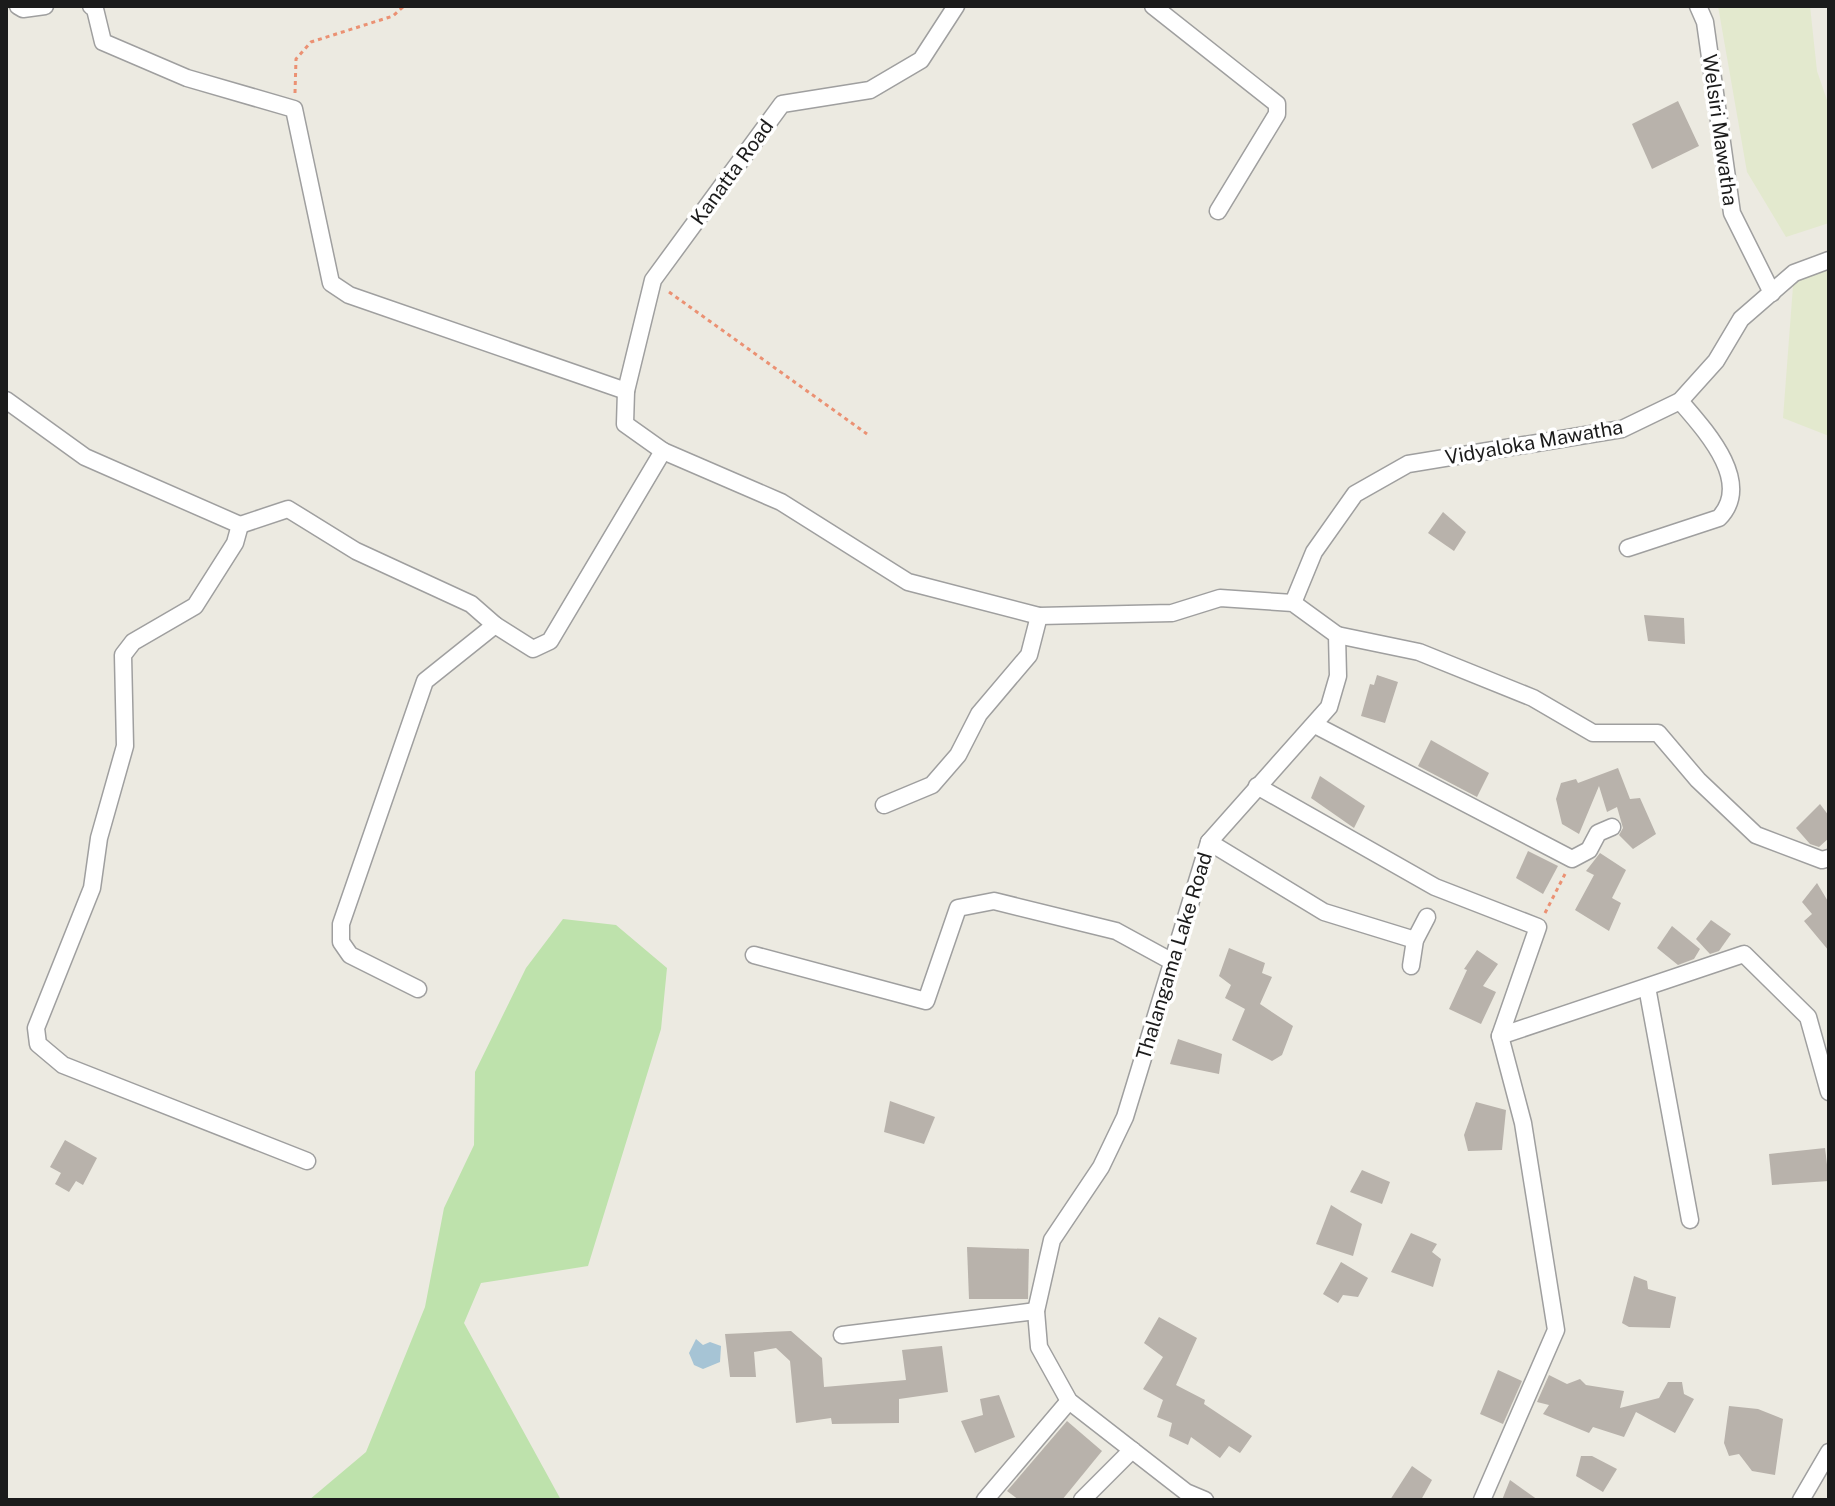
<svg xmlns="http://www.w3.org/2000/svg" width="1835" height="1506" font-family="'Public Sans',sans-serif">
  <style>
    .farmland { fill: #e3e9ce }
    .grass { fill: #bee2ac }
    .water { fill: #a6c4d5 }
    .building { fill: #b8b2ab }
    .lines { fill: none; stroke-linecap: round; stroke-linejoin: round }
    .street-casing { stroke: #9f9f9f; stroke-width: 19 }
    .path { stroke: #eb9173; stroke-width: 3; stroke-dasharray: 4 4; stroke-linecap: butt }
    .street { stroke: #fff; stroke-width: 16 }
    .labels { text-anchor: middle; stroke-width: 7; stroke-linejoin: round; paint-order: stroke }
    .street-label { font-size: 20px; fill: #1b1b1b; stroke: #fff }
  </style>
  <rect width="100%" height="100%" fill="#eceae1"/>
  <g class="farmland">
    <polygon points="1718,6 1810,6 1817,71 1829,106 1829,223 1786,237 1747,172"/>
    <polygon points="1829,270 1829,436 1783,418 1794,273"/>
  </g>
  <polygon class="grass" points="563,919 616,925 667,968 661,1029 588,1266 481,1283 464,1323 561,1500 309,1500 366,1452 425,1307 444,1208 474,1145 475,1072 526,968"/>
  <polygon class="water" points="696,1339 703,1345 710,1342 721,1346 720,1362 703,1369 694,1365 689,1353"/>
  <g class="building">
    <polygon points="1678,101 1699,146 1652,169 1632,124"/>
    <polygon points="1443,512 1466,532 1454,551 1428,533"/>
    <polygon points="1644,615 1684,618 1685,644 1648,641"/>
    <polygon points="1377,675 1398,682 1385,723 1361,716 1370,684 1374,685"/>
    <polygon points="1431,740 1489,773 1477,797 1418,766"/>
    <polygon points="1618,768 1630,799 1640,798 1656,834 1633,849 1619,835 1623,828 1617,807 1607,812 1599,786 1579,834 1562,824 1556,799 1561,783 1576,779 1578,783"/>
    <polygon points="1320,776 1365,806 1354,828 1311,798"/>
    <polygon points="1820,804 1829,816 1829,838 1819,847 1810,844 1796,828"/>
    <polygon points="1528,851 1558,866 1543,894 1516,878"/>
    <polygon points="1600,853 1626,870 1612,898 1621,903 1609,931 1575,910 1594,875 1586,871"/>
    <polygon points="1817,883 1829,903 1829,951 1804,921 1812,914 1802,902"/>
    <polygon points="1711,920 1731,934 1719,951 1710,954 1696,939"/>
    <polygon points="1672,926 1700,949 1694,959 1678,965 1657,948"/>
    <polygon points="1229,948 1265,963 1262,973 1272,977 1260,1004 1293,1026 1282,1055 1272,1061 1232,1040 1245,1009 1225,998 1231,985 1219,976"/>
    <polygon points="1477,950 1498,964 1483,986 1496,992 1481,1024 1449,1009 1467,970 1464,969"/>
    <polygon points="1178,1039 1222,1054 1219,1074 1170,1064"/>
    <polygon points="890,1101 935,1117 924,1144 884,1132"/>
    <polygon points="1476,1102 1506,1110 1502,1150 1468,1151 1464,1135"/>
    <polygon points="65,1140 97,1158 83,1185 76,1181 69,1192 55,1184 61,1173 50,1167"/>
    <polygon points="1825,1148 1829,1181 1772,1185 1769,1154"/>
    <polygon points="1362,1170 1390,1182 1382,1204 1350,1192"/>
    <polygon points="1331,1205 1362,1224 1353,1256 1316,1244"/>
    <polygon points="1411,1233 1437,1244 1432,1252 1441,1259 1433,1287 1391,1272"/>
    <polygon points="967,1247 1029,1249 1028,1299 969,1299"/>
    <polygon points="1341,1262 1368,1278 1358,1297 1343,1295 1338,1303 1323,1294"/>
    <polygon points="1634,1276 1647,1281 1648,1289 1676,1297 1670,1328 1629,1327 1622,1323"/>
    <polygon points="1159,1317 1197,1338 1176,1385 1205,1400 1204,1404 1252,1436 1240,1453 1229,1446 1220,1458 1191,1437 1188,1445 1169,1436 1172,1423 1157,1417 1163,1400 1143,1389 1163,1357 1144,1343"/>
    <polygon points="791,1331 822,1358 824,1387 906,1380 902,1350 942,1346 948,1392 899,1399 899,1423 832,1424 831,1418 796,1423 790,1361 776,1348 754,1352 756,1377 730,1377 725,1334"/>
    <polygon points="1498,1370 1522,1381 1503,1424 1480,1414"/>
    <polygon points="1549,1375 1567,1384 1580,1379 1586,1385 1624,1391 1620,1408 1659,1398 1668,1382 1682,1382 1684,1394 1694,1399 1675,1433 1636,1412 1624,1437 1593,1427 1589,1433 1543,1414 1549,1405 1537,1402"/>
    <polygon points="999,1395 1015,1437 975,1453 961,1421 983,1415 980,1399"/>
    <polygon points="1729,1406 1758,1409 1783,1419 1775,1475 1752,1471 1739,1454 1729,1456 1724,1443"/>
    <polygon points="1067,1421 1102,1451 1062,1500 1019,1500 1007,1491"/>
    <polygon points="1581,1456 1592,1456 1617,1469 1603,1492 1576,1476"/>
    <polygon points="1412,1466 1432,1480 1421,1500 1390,1500"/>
    <polygon points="1510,1480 1538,1500 1502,1500"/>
  </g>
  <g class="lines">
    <defs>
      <g id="street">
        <polyline points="18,6 23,9 45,6"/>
        <polyline points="91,6 95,9 103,42 187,78 294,109 331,283 349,295 626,391"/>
        <polyline points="956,6 921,60 870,90 782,104 653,280 626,391 625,424 663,451 781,502 908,582 1039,616 1172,613 1220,598 1293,603 1337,635 1338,676 1329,707 1209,842 1125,1117 1101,1167 1052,1240 1036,1311 1039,1347 1069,1401 1186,1492 1205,1500"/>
        <polyline points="1153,6 1277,104 1277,114 1218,211"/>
        <polyline points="1698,6 1705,22 1732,213 1772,293"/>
        <polyline points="6,400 85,457 240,525 288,509 356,551 471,604 495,625 425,681 341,924 341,942 350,955 418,989"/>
        <polyline points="240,525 235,543 195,606 133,642 123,655 125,746 99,838 92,888 36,1028 38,1044 63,1065 307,1161"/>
        <path d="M1628 548 1719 518C1754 482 1704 429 1680 401"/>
        <polyline points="1293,603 1314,552 1355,494 1408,464 1622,429 1680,401 1716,361 1741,319 1794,273 1829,260"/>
        <polyline points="495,625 533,649 550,641 663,451"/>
        <polyline points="1337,635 1419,652 1533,698 1593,733 1658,733 1698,780 1756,835 1822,860 1829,858"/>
        <polyline points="1315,725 1572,859 1589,850 1598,833 1612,827"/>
        <polyline points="1257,786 1435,887 1538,927 1500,1036 1523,1123 1556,1330 1482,1500"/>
        <polyline points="884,805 932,785 958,755 979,714 1029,655 1039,616"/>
        <polyline points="1209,842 1324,912 1415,940"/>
        <polyline points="754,955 926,1001 958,908 994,901 1116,931 1171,961"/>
        <polyline points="1411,966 1415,940 1427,917"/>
        <polyline points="1647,987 1690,1220"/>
        <polyline points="1500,1036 1744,954 1808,1017 1829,1092"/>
        <polyline points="842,1335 1036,1311"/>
        <polyline points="985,1500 1069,1401"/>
        <polyline points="1082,1500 1132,1450"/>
        <polyline points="1801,1500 1829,1452"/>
      </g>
    </defs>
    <use href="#street" class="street-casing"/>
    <g class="path">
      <polyline points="295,93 296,59 311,42 393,16 404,6"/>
      <polyline points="669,292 867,434"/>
      <polyline points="1545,913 1565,874"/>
    </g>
    <use href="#street" class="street"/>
  </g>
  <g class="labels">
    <g class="street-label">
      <text transform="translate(1720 130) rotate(82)" y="7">Welsiri Mawatha</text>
      <text transform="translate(732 172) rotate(-54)" y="7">Kanatta Road</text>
      <text transform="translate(1534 442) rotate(-10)" y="7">Vidyaloka Mawatha</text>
      <text transform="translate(1174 956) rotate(-73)" y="7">Thalangama Lake Road</text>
    </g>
  </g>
  <rect width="1835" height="1506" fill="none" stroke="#1b1b1b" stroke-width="16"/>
</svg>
